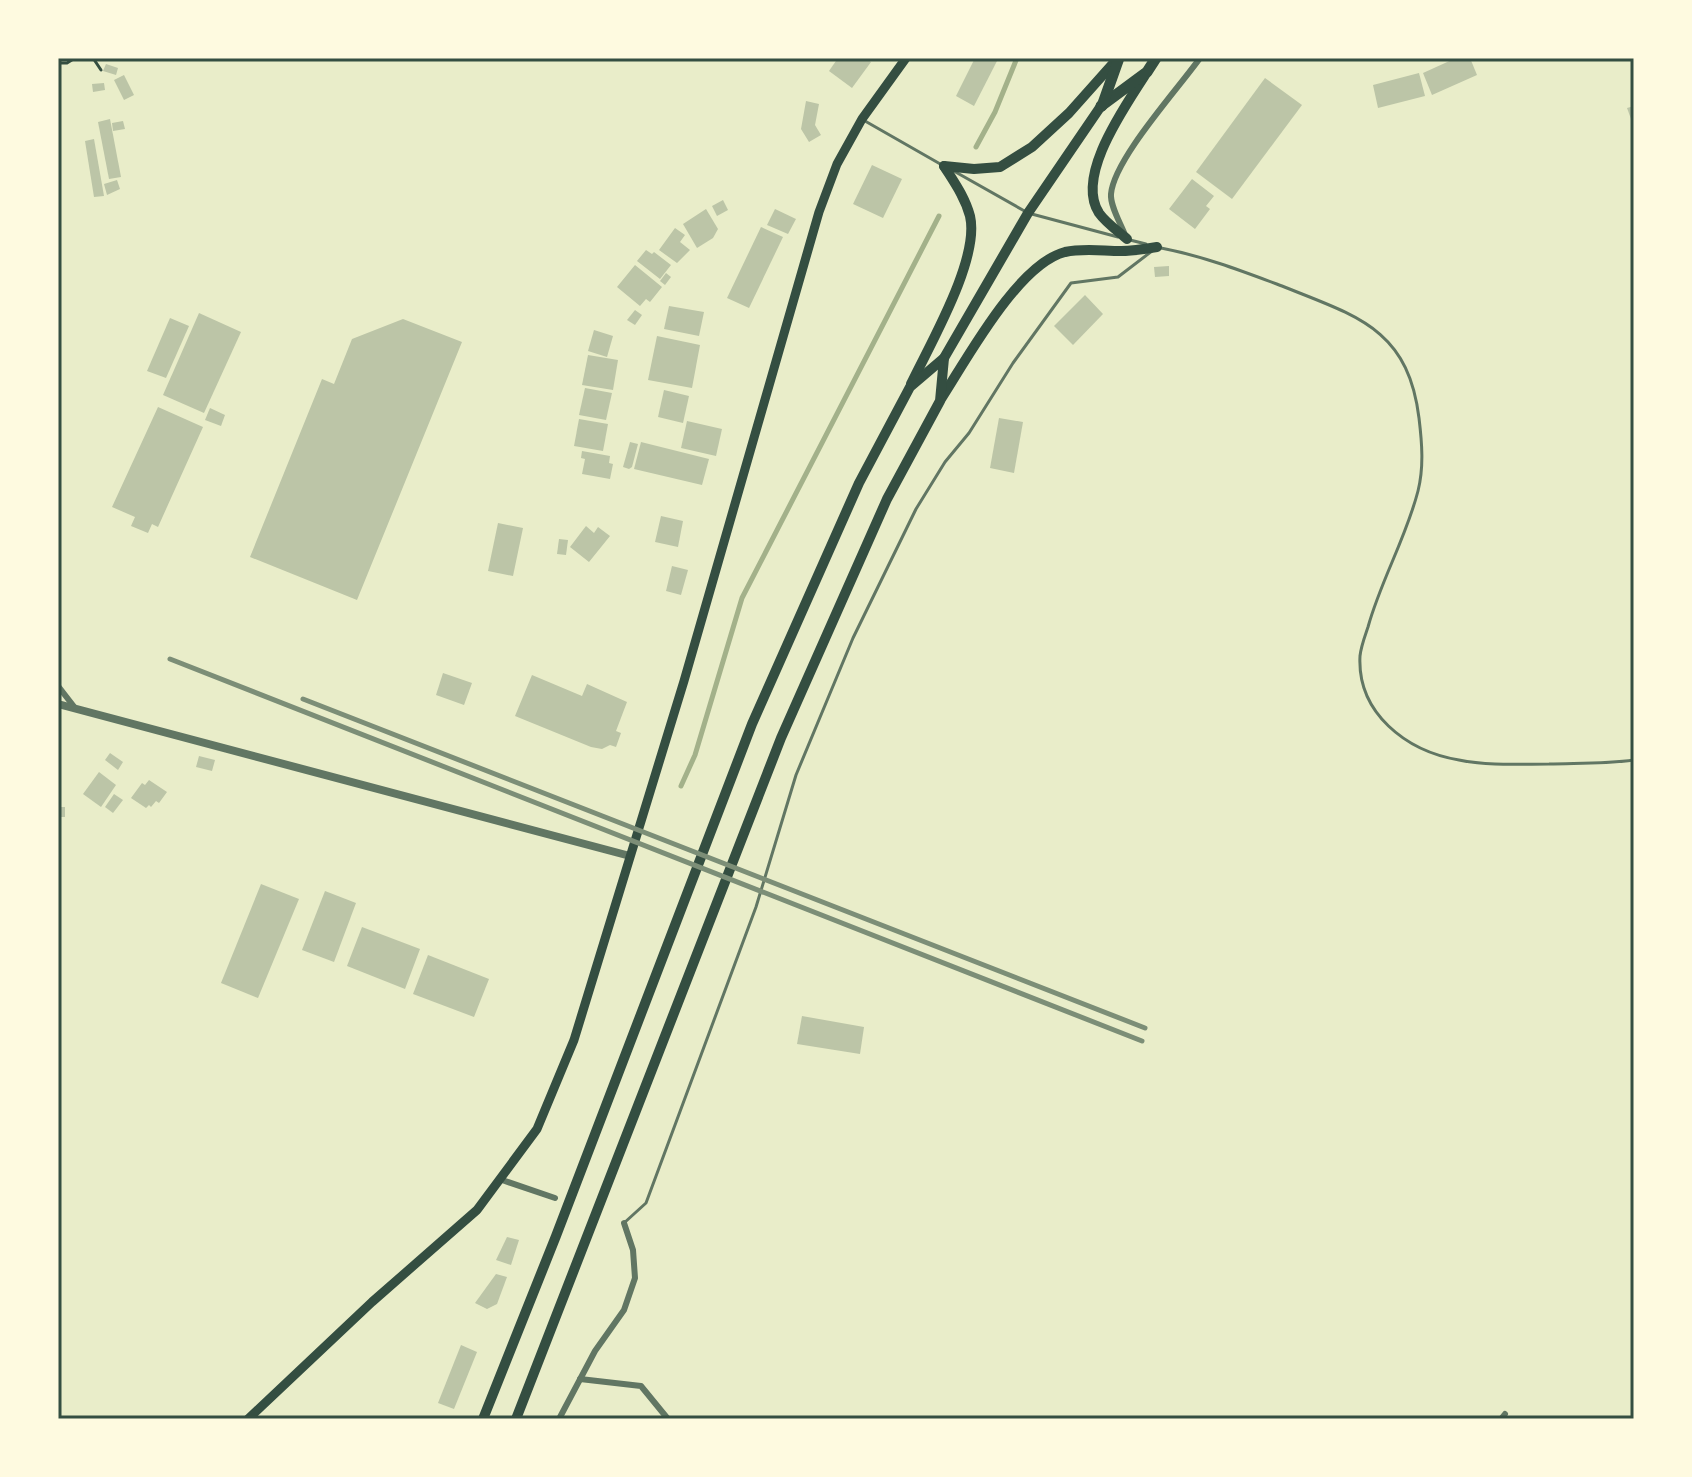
<svg xmlns="http://www.w3.org/2000/svg" width="1692" height="1477" font-family="'Exo 2',sans-serif">
  <style>
    .lines { fill: none; stroke-linecap: round; stroke-linejoin: round }
    .stream { stroke: #a3b18a; stroke-width: 5 }
    .building { fill: #bcc5a7 }
    .path { stroke: #344e41; stroke-width: 3 }
    .service { stroke: #617663; stroke-width: 3 }
    .minor { stroke: #617663; stroke-width: 6 }
    .tertiary { stroke: #617663; stroke-width: 8 }
    .secondary { stroke: #344e41; stroke-width: 9 }
    .primary { stroke: #344e41; stroke-width: 10 }
    .trunk { stroke: #344e41; stroke-width: 11 }
    .rail { stroke: #7c8e77; stroke-width: 5 }
    .neatline { fill: none; stroke: #344e41; stroke-width: 3 }
  </style>
  <rect width="100%" height="100%" fill="#e9edc9"/>
  <g class="lines">
    <g class="stream">
      <polyline points="976,147 995,112 1017,58"/>
      <polyline points="681,786 695,755 742,598 939,216"/>
    </g>
  </g>
  <g class="building">
    <polygon points="838,58 865,58 871,62 852,88 829,71"/>
    <polygon points="975,58 991,58 997,61 974,106 956,96"/>
    <polygon points="1456,58 1470,58 1477,75 1432,95 1423,73"/>
    <polygon points="106,64 118,68 116,75 103,71"/>
    <polygon points="1419,73 1425,96 1378,108 1373,85"/>
    <polygon points="124,75 134,95 124,100 114,80"/>
    <polygon points="1265,78 1302,105 1232,199 1196,172"/>
    <polygon points="104,83 105,90 93,92 92,84"/>
    <polygon points="806,101 819,104 815,125 821,135 809,142 801,129"/>
    <polygon points="1634,106 1634,127 1627,108"/>
    <polygon points="110,119 121,177 109,179 98,122"/>
    <polygon points="123,121 125,129 113,131 112,123"/>
    <polygon points="94,139 104,196 94,197 85,141"/>
    <polygon points="872,165 902,179 883,218 853,204"/>
    <polygon points="1192,179 1214,196 1206,206 1210,209 1195,229 1169,209"/>
    <polygon points="117,180 120,189 107,195 104,184"/>
    <polygon points="723,200 728,210 717,216 712,206"/>
    <polygon points="706,209 718,229 713,238 697,248 683,224"/>
    <polygon points="775,209 796,219 788,234 767,225"/>
    <polygon points="761,227 783,237 749,308 727,298"/>
    <polygon points="675,228 685,235 680,242 690,250 677,263 659,250"/>
    <polygon points="646,250 652,254 654,252 671,265 660,279 637,261"/>
    <polygon points="635,265 662,287 650,302 646,299 640,306 617,287"/>
    <polygon points="1169,266 1169,276 1155,277 1154,267"/>
    <polygon points="666,273 671,277 665,285 660,281"/>
    <polygon points="1085,295 1103,314 1073,345 1054,326"/>
    <polygon points="669,306 704,312 699,336 664,329"/>
    <polygon points="635,310 642,315 635,325 627,320"/>
    <polygon points="199,313 241,332 204,413 163,395"/>
    <polygon points="170,318 189,326 166,378 147,371"/>
    <polygon points="403,319 462,342 357,600 250,557 322,379 334,384 352,339"/>
    <polygon points="594,330 613,336 607,357 588,351"/>
    <polygon points="657,336 700,345 692,388 648,380"/>
    <polygon points="588,355 618,360 613,390 582,385"/>
    <polygon points="585,388 612,393 606,420 579,415"/>
    <polygon points="664,390 689,396 683,423 658,417"/>
    <polygon points="158,407 203,427 158,527 152,524 148,533 131,526 135,517 112,507"/>
    <polygon points="210,408 225,415 221,426 205,420"/>
    <polygon points="999,418 1023,422 1014,473 990,468"/>
    <polygon points="579,419 608,424 603,451 574,446"/>
    <polygon points="687,421 722,429 716,456 681,448"/>
    <polygon points="630,442 638,444 632,467 629,469 623,467"/>
    <polygon points="641,442 709,459 702,485 634,469"/>
    <polygon points="582,451 610,456 609,463 613,464 610,479 582,474 585,459 581,458"/>
    <polygon points="661,516 683,521 678,547 655,542"/>
    <polygon points="498,523 523,528 513,576 488,571"/>
    <polygon points="586,526 594,533 598,527 610,536 589,562 570,547"/>
    <polygon points="559,539 568,540 566,555 557,554"/>
    <polygon points="672,566 688,570 681,595 666,591"/>
    <polygon points="443,673 472,683 464,705 436,695"/>
    <polygon points="532,675 582,696 587,684 627,702 616,731 621,733 616,747 610,745 602,749 591,747 515,716"/>
    <polygon points="110,753 123,762 118,770 105,760"/>
    <polygon points="199,756 215,760 212,771 196,767"/>
    <polygon points="99,772 116,785 101,807 83,794"/>
    <polygon points="149,780 167,792 159,803 156,801 151,807 149,805 146,808 131,798 142,783 145,785"/>
    <polygon points="114,794 123,800 113,813 105,807"/>
    <rect x="58" y="807" width="7" height="10"/>
    <polygon points="261,884 299,899 258,998 221,983"/>
    <polygon points="325,891 356,903 334,962 302,950"/>
    <polygon points="362,927 420,949 405,989 347,966"/>
    <polygon points="428,955 489,979 474,1017 413,994"/>
    <polygon points="802,1016 864,1027 860,1054 797,1044"/>
    <polygon points="507,1237 519,1240 511,1265 496,1260"/>
    <polygon points="496,1274 507,1277 497,1304 487,1309 475,1303"/>
    <polygon points="461,1345 477,1352 454,1409 438,1403"/>
  </g>
  <g class="lines">
    <g class="path">
      <polyline points="93,58 101,70"/>
      <polyline points="58,63 67,63 75,58"/>
    </g>
    <g class="service">
      <polyline points="865,121 942,165"/>
      <polyline points="952,170 1028,213 1118,237"/>
      <polyline points="1130,240 1146,244"/>
      <path d="M1161 248C1203 256 1242 271 1282 286 1356 316 1408 328 1419 418 1422 443 1424 467 1418 491 1406 538 1381 580 1368 627 1365 636 1361 646 1360 656 1357 713 1406 751 1459 760 1488 766 1520 764 1549 764 1578 763 1606 764 1634 760"/>
      <polyline points="624,1223 646,1203 756,907 796,775 853,638 916,509 945,462 969,433 1013,363 1071,283 1118,277 1152,251"/>
    </g>
    <g class="minor">
      <path d="M1125 235C1121 224 1110 206 1111 194 1114 159 1178 89 1200 58"/>
      <polyline points="58,686 75,708"/>
      <polyline points="502,1180 555,1198"/>
      <polyline points="580,1379 641,1386 668,1419"/>
      <polyline points="559,1419 595,1351 624,1310 635,1278 633,1250 624,1223"/>
      <polyline points="1501,1419 1505,1414"/>
    </g>
    <polyline class="tertiary" points="58,704 630,856"/>
    <polyline class="secondary" points="248,1419 372,1302 477,1210 537,1129 574,1040 684,681 819,212 837,164 862,119 906,58"/>
    <g class="primary">
      <polyline points="944,166 974,169 1000,167 1032,147 1069,113 1118,58"/>
      <path d="M1127 239C1119 232 1106 223 1099 213 1075 176 1125 107 1145 75"/>
      <path d="M911 384C930 344 980 259 970 216 965 197 954 182 944 166"/>
      <path d="M941 399C967 359 1018 264 1065 252 1083 248 1103 251 1121 251 1133 251 1145 249 1157 247"/>
      <polyline points="483,1419 556,1236 752,724 859,483 910,387 944,358 1028,213 1101,106"/>
      <polyline points="516,1419 781,738 887,499 940,401 944,358"/>
    </g>
    <g class="trunk">
      <polyline points="1101,106 1147,72 1156,58"/>
      <polyline points="1102,106 1119,58"/>
    </g>
    <g class="rail">
      <polyline points="170,659 1142,1041"/>
      <polyline points="303,699 1145,1028"/>
    </g>
  </g>
  <rect width="1692" height="1477" fill="none" stroke="#fefae0" stroke-width="120"/>
  <rect x="60" y="60" width="1572" height="1357" class="neatline"/>
</svg>
